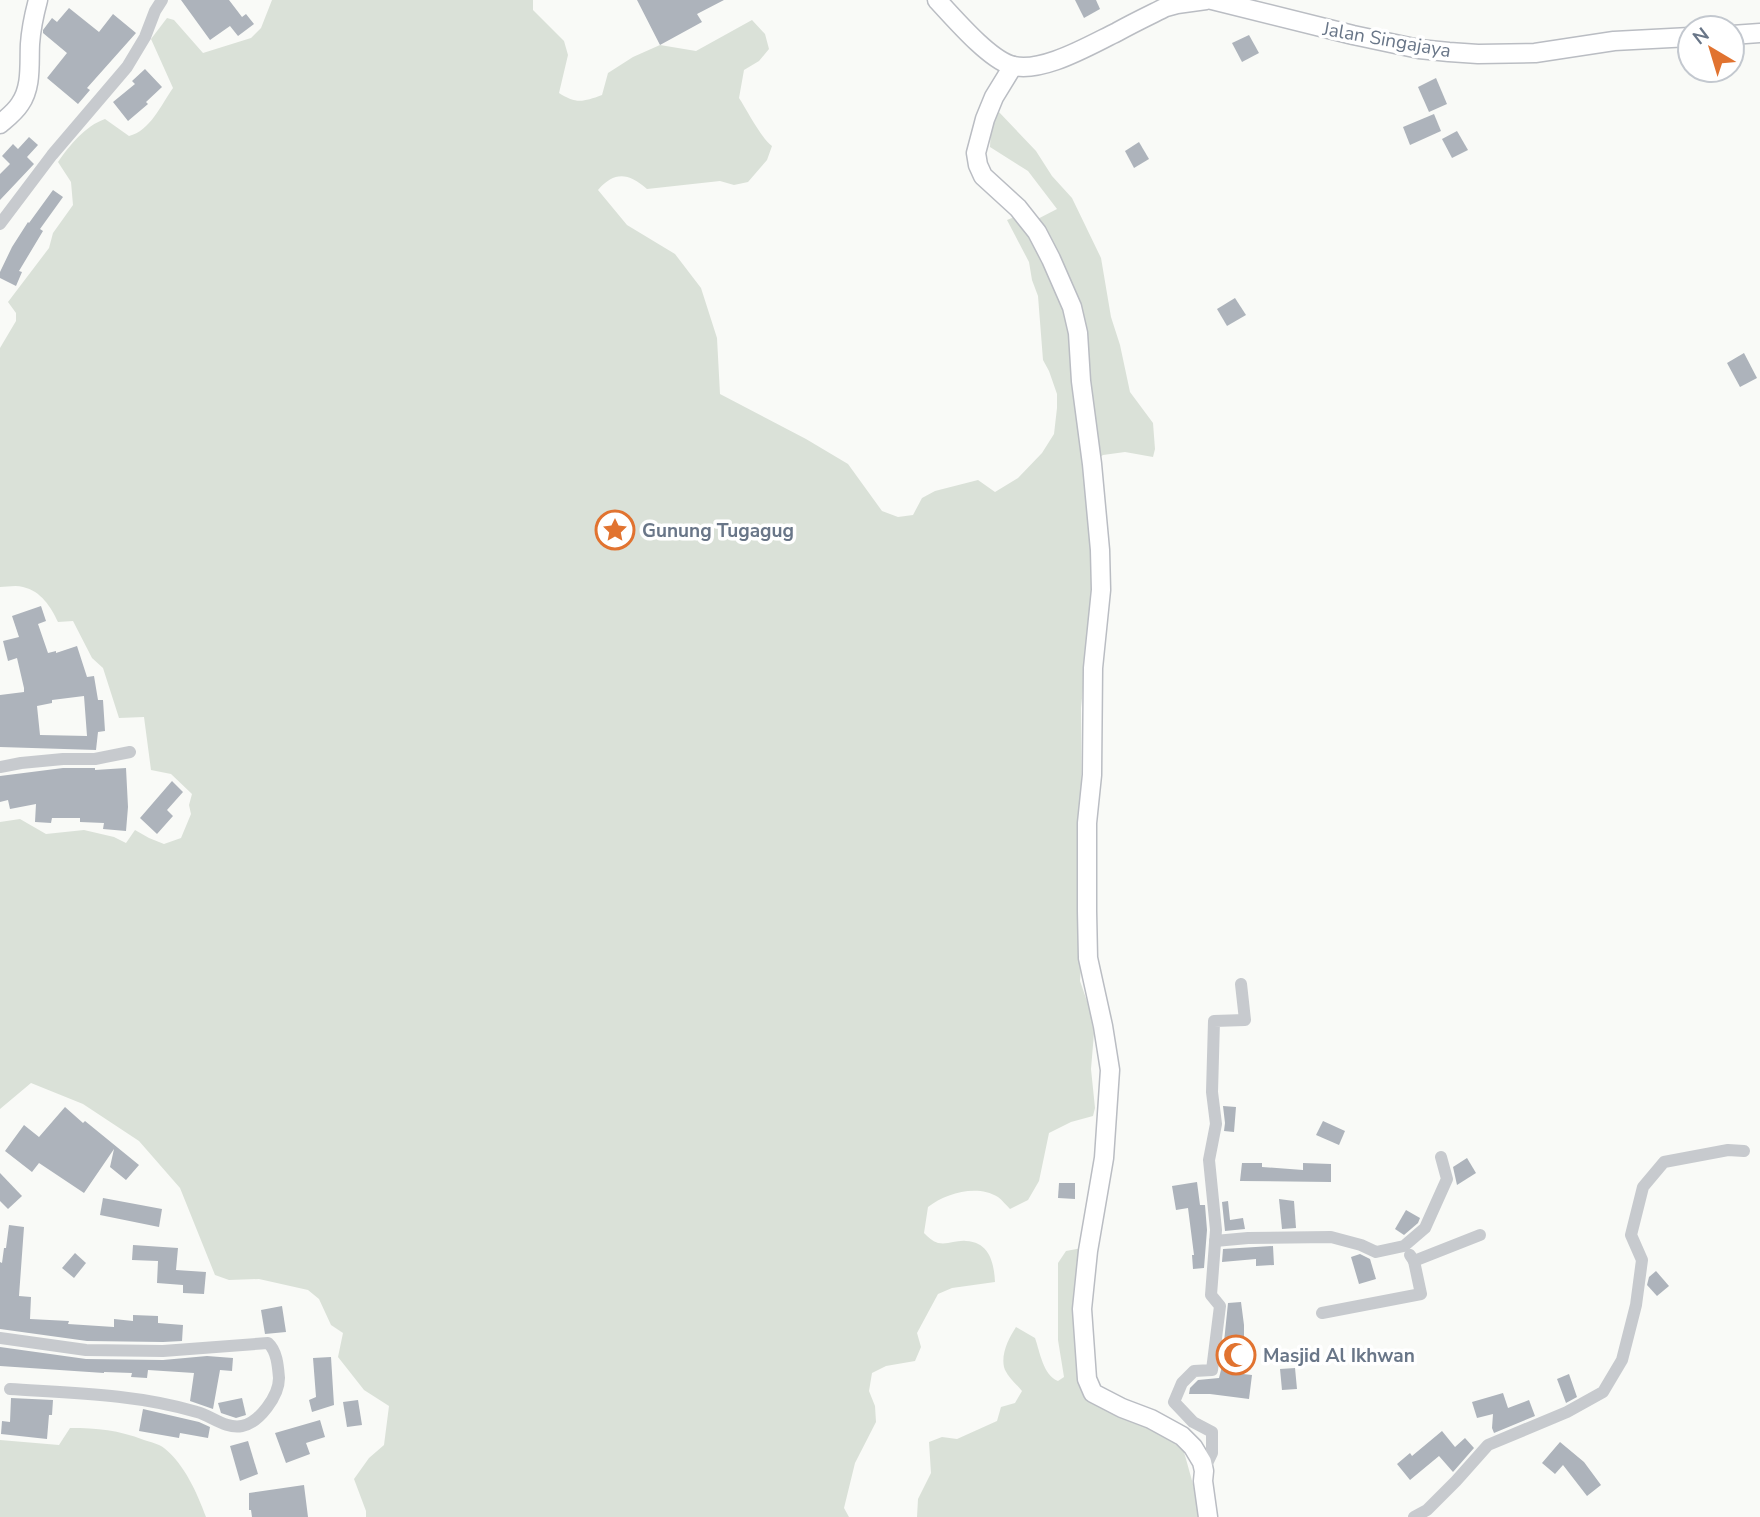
<svg xmlns="http://www.w3.org/2000/svg" width="1760" height="1517" font-family="'Nunito Sans',sans-serif">
  <style>
    .green { fill: #dae1d8 }
    .building { fill: #adb3bb; fill-rule: evenodd }
    .lines { fill: none; stroke-linecap: round; stroke-linejoin: round }
    .secondary-casing { stroke: #babdc3; stroke-width: 21 }
    .street { stroke: #c7cace; stroke-width: 12 }
    .secondary { stroke: #fff; stroke-width: 18 }
    .labels { text-anchor: middle; stroke-width: 7; stroke-linejoin: round; paint-order: stroke }
    .street-label { font-size: 19px; fill: #697688; stroke: #fff }
    .poi-label { font-size: 19px; font-weight: bold; fill: #697688; stroke: #fff; text-anchor: start }
  </style>
  <rect width="100%" height="100%" fill="#f9faf7"/>
  <g class="green">
    <path d="M272 0H533V10L564 41 568 55 559 93C576 104 583 102 602 95L608 73 633 57 660 45 696 51 752 20 765 34 769 49 759 61 744 70 739 98C747 110 761 138 772 146L767 160 748 182 734 185 720 181 647 189C628 173 615 171 598 190L627 225 675 254 701 288 717 338 720 394 806 439 848 464 882 511 898 517 913 515 922 498 935 491 978 480 995 492 1018 478 1042 453 1054 434 1057 408V394L1049 371 1043 360 1038 296 1032 280 1029 262 1007 220 1017 216 1026 225 1057 209 1028 171 990 147 991 127 998 111 1036 151 1052 176 1072 198 1101 258 1111 317 1120 345 1130 392 1153 423 1155 449 1153 457 1125 452 1103 455 1083 468 1094 581 1081 708 1083 937 1080 981 1089 1007 1094 1033 1091 1069 1095 1108 1093 1116 1071 1122 1049 1133 1039 1181 1028 1200 1010 1209C1006 1205 1002 1200 998 1197 977 1184 946 1193 928 1207L924 1233C928 1237 932 1241 938 1243 948 1245 956 1240 966 1241 989 1242 994 1262 995 1282L952 1288 938 1294 917 1333 921 1347 915 1361 886 1366 872 1373 869 1391 875 1406 876 1422 855 1463 844 1508 849 1517H366V1511L354 1479 369 1458 384 1445 389 1406 364 1390 338 1357 343 1333 331 1325 319 1299 308 1290 259 1279 229 1280 215 1275 180 1188 139 1141 83 1104 31 1083 0 1109V822L20 819 46 834 84 830 114 837 126 843 135 830 149 838 164 844 181 838 191 814 189 805 192 794 171 774 151 770 144 717 119 718 103 668 92 658 73 621 58 622C51 607 41 591 23 587 16 585 7 587 0 587V348L16 321V313L8 302 49 248 53 233 73 205 71 182 58 162C70 145 85 126 105 119L129 136C150 131 161 105 173 88L151 39 167 18 174 20 203 53 251 38 261 28Z"/>
    <path d="M1082 1248 1085 1390 1134 1421 1174 1443 1184 1452 1196 1495 1200 1517H917L918 1499 931 1473 929 1442 942 1437 957 1439 997 1421 1001 1407 1015 1403 1022 1391C1017 1385 1006 1375 1004 1367 1001 1353 1009 1338 1016 1327L1035 1338C1040 1352 1043 1375 1058 1381L1064 1377 1058 1340V1263L1066 1251Z"/>
    <path d="M70 1428C98 1428 118 1430 144 1440 150 1442 159 1444 164 1448 185 1465 197 1493 206 1517H0V1440L59 1445Z"/>
  </g>
  <g class="building">
    <polygon points="181,0 229,0 242,17 246,14 254,24 238,36 230,26 210,40"/>
    <polygon points="637,0 724,0 697,14 702,22 660,45"/>
    <polygon points="1075,0 1096,0 1100,9 1084,18"/>
    <polygon points="69,8 99,32 113,14 136,33 87,88 90,90 78,104 47,78 67,53 43,33 43,30 52,18 57,22"/>
    <polygon points="1249,35 1259,53 1242,62 1232,43"/>
    <polygon points="145,69 162,87 146,102 148,104 128,121 113,102 135,84 132,81"/>
    <polygon points="1436,78 1447,104 1429,112 1418,87"/>
    <polygon points="1434,114 1441,131 1410,145 1403,127"/>
    <polygon points="1457,131 1468,150 1452,158 1442,139"/>
    <polygon points="29,137 38,145 27,157 34,164 0,200 0,174 10,164 2,156 13,144 18,149"/>
    <polygon points="1139,142 1149,159 1134,168 1125,151"/>
    <polygon points="53,190 63,197 40,229 43,231 19,271 22,272 16,286 0,278 0,272 12,247 28,222 29,223"/>
    <polygon points="1235,298 1246,315 1227,326 1217,309"/>
    <polygon points="1744,353 1757,378 1740,387 1727,363"/>
    <path d="M41 606 46 621 38 624 48 653 56 651V653L77 646 87 677 94 676 98 700H103L105 731 98 732 96 750 0 747V695L24 692V688L17 658 8 661 3 641 19 637 12 616ZM84 696 87 736 40 735 37 706 52 703V700Z"/>
    <polygon points="63,768 95,768 95,770 126,768 128,807 126,831 103,829 104,823 80,822 80,818 52,818 51,823 35,822 36,804 10,809 8,800 0,802 0,776"/>
    <polygon points="172,781 183,792 167,810 173,816 157,834 140,818"/>
    <polygon points="1223,1106 1236,1107 1234,1132 1224,1131 1225,1123"/>
    <polygon points="65,1107 83,1123 85,1121 139,1165 126,1180 110,1167 114,1149 84,1193 39,1163 32,1172 5,1151 24,1125 39,1137"/>
    <polygon points="1323,1121 1345,1131 1339,1145 1316,1135"/>
    <polygon points="1467,1158 1476,1173 1457,1185 1453,1167"/>
    <polygon points="1242,1163 1262,1163 1262,1167 1303,1170 1303,1163 1331,1164 1331,1182 1240,1181"/>
    <polygon points="0,1173 22,1196 8,1209 0,1201"/>
    <polygon points="1197,1182 1200,1205 1205,1205 1207,1230 1204,1268 1193,1269 1192,1255 1194,1255 1188,1208 1176,1210 1172,1186"/>
    <polygon points="1059,1183 1075,1183 1075,1199 1058,1198"/>
    <polygon points="103,1198 162,1209 159,1227 100,1215"/>
    <polygon points="1279,1199 1294,1201 1296,1228 1282,1229"/>
    <polygon points="1228,1201 1230,1220 1243,1218 1245,1229 1225,1231 1222,1202"/>
    <polygon points="1406,1210 1420,1218 1418,1223 1404,1235 1395,1229"/>
    <polygon points="9,1225 24,1227 19,1296 31,1297 30,1319 69,1321 68,1324 114,1327 114,1319 133,1321 133,1315 158,1316 158,1323 183,1325 182,1341 163,1342 87,1341 0,1329 0,1262 2,1263 4,1248 6,1248"/>
    <polygon points="133,1245 178,1248 176,1270 206,1272 204,1294 183,1293 183,1285 157,1283 158,1261 132,1260"/>
    <polygon points="1273,1246 1274,1265 1256,1266 1256,1259 1222,1262 1223,1249"/>
    <polygon points="75,1253 86,1263 74,1278 62,1268"/>
    <polygon points="1360,1254 1370,1259 1376,1279 1359,1284 1351,1257"/>
    <polygon points="1656,1271 1669,1286 1657,1296 1647,1285 1649,1277"/>
    <polygon points="1241,1302 1244,1325 1244,1348 1248,1349 1243,1374 1252,1375 1249,1399 1210,1394 1189,1394 1190,1388 1198,1380 1219,1378 1228,1342 1224,1342 1228,1303"/>
    <polygon points="282,1306 286,1332 265,1334 261,1310"/>
    <polygon points="0,1347 86,1359 163,1360 207,1356 233,1358 232,1371 220,1370 213,1409 190,1401 194,1373 148,1370 147,1378 131,1377 132,1373 104,1372 104,1373 0,1366"/>
    <polygon points="331,1357 334,1405 312,1412 309,1400 316,1397 313,1358"/>
    <polygon points="1295,1368 1297,1389 1282,1390 1280,1369"/>
    <polygon points="1569,1374 1577,1397 1566,1403 1557,1379"/>
    <polygon points="1503,1393 1508,1408 1529,1400 1535,1416 1494,1433 1492,1428 1493,1414 1477,1418 1472,1402"/>
    <polygon points="11,1398 53,1400 52,1415 49,1415 47,1439 1,1434 2,1421 10,1422"/>
    <polygon points="242,1398 246,1415 236,1418 221,1413 218,1403"/>
    <polygon points="358,1400 362,1425 347,1427 343,1402"/>
    <polygon points="143,1409 199,1422 210,1427 208,1438 180,1433 179,1438 139,1431"/>
    <polygon points="320,1420 325,1437 306,1443 310,1454 286,1463 275,1433"/>
    <polygon points="1442,1431 1455,1447 1465,1438 1474,1448 1453,1472 1439,1456 1410,1480 1397,1464 1410,1453 1412,1456"/>
    <polygon points="248,1441 258,1474 240,1481 230,1446"/>
    <polygon points="1560,1442 1584,1462 1601,1485 1587,1496 1563,1465 1555,1474 1542,1463"/>
    <polygon points="304,1485 308,1517 252,1517 251,1510 249,1510 249,1493"/>
  </g>
  <g class="lines">
    <defs>
      <g id="secondary">
        <path d="M937 0C954 18 987 57 1010 65 1040 75 1090 45 1117 32 1133 23 1150 15 1166 7L1177 4 1206 0"/>
        <polyline points="1212,0 1353,35 1419,49 1449,52 1478,54 1535,53 1614,41 1690,37"/>
        <polyline points="1732,35 1760,33"/>
        <polyline points="1013,66 994,97 985,119 976,153 978,165 983,176 1018,208 1037,232 1051,259 1072,307 1078,333 1081,381 1092,464 1100,550 1101,590 1093,668 1092,775 1087,823 1087,911 1088,958 1103,1026 1110,1070 1104,1158 1088,1251 1082,1309 1087,1379 1093,1393 1122,1408 1151,1419 1182,1436 1193,1447 1202,1462 1204,1471 1203,1481 1208,1517"/>
        <path d="M0 124C7 118 15 112 20 104 32 87 29 64 30 44 31 29 34 15 38 0"/>
      </g>
    </defs>
    <use href="#secondary" class="secondary-casing"/>
    <g class="street">
      <polyline points="0,224 52,155 127,67 145,37 155,11 162,0"/>
      <polyline points="0,767 21,763 63,759 95,759 130,752"/>
      <polyline points="1215,1241 1248,1238 1331,1237 1361,1245 1376,1252 1404,1246 1425,1228 1447,1179 1441,1157"/>
      <polyline points="1410,1255 1414,1261 1480,1235"/>
      <polyline points="1322,1313 1421,1294 1414,1261"/>
      <path d="M0 1338 86 1350 163 1351 268 1343C277 1351 278 1366 279 1378 279 1396 259 1423 242 1426 225 1429 212 1416 197 1412 136 1394 72 1393 10 1389"/>
      <polyline points="1204,1470 1212,1453 1212,1432 1193,1422 1174,1402 1182,1383 1194,1371 1212,1370 1220,1306 1211,1295 1216,1230 1209,1160 1216,1124 1212,1092 1214,1021 1245,1020 1241,984"/>
      <polyline points="1414,1517 1427,1510 1456,1481 1488,1445 1567,1412 1603,1392 1622,1360 1636,1305 1642,1260 1631,1235 1643,1187 1664,1162 1728,1150 1744,1151"/>
    </g>
    <use href="#secondary" class="secondary"/>
  </g>
  <defs>
    <symbol id="sight-ring" viewBox="-11 -11 22 22"><circle r="9.5" fill="#fff" stroke="#e17330" stroke-width="1.5"/><path d="M0-6L1.8-2.2L6-1.7L2.9 1.2L3.7 5.4L0 3.3L-3.7 5.4L-2.9 1.2L-6-1.7L-1.8-2.2Z" fill="#e17330"/></symbol>
    <symbol id="mosque-ring" viewBox="-11 -11 22 22"><circle r="9.5" fill="#fff" stroke="#e17330" stroke-width="1.5"/><path d="M3.5-4.9A6 6 0 1 0 3.5 4.9A5 5 0 1 1 3.5-4.9Z" fill="#e17330"/></symbol>
  </defs>
  <g fill-rule="evenodd">
    <use href="#sight-ring" x="593" y="508" width="44" height="44"/>
    <use href="#mosque-ring" x="1214" y="1333" width="44" height="44"/>
  </g>
  <g class="labels">
    <g class="street-label">
      <text transform="translate(1387 39) rotate(10)" y="7">Jalan Singajaya</text>
    </g>
    <g class="poi-label">
      <text x="642" y="537">Gunung Tugagug</text>
      <text x="1263" y="1362">Masjid Al Ikhwan</text>
    </g>
  </g>
  <g transform="translate(1711 49) rotate(322)"><circle r="33" fill="#ffffff" stroke="#c3c8cf" stroke-width="2"/>
  <path d="M0-5L12 26L0 18L-12 26Z" fill="#e17330"/>
  <text y="-10" font-size="19" font-weight="bold" text-anchor="middle" fill="#697688">N</text>
  </g>
</svg>
